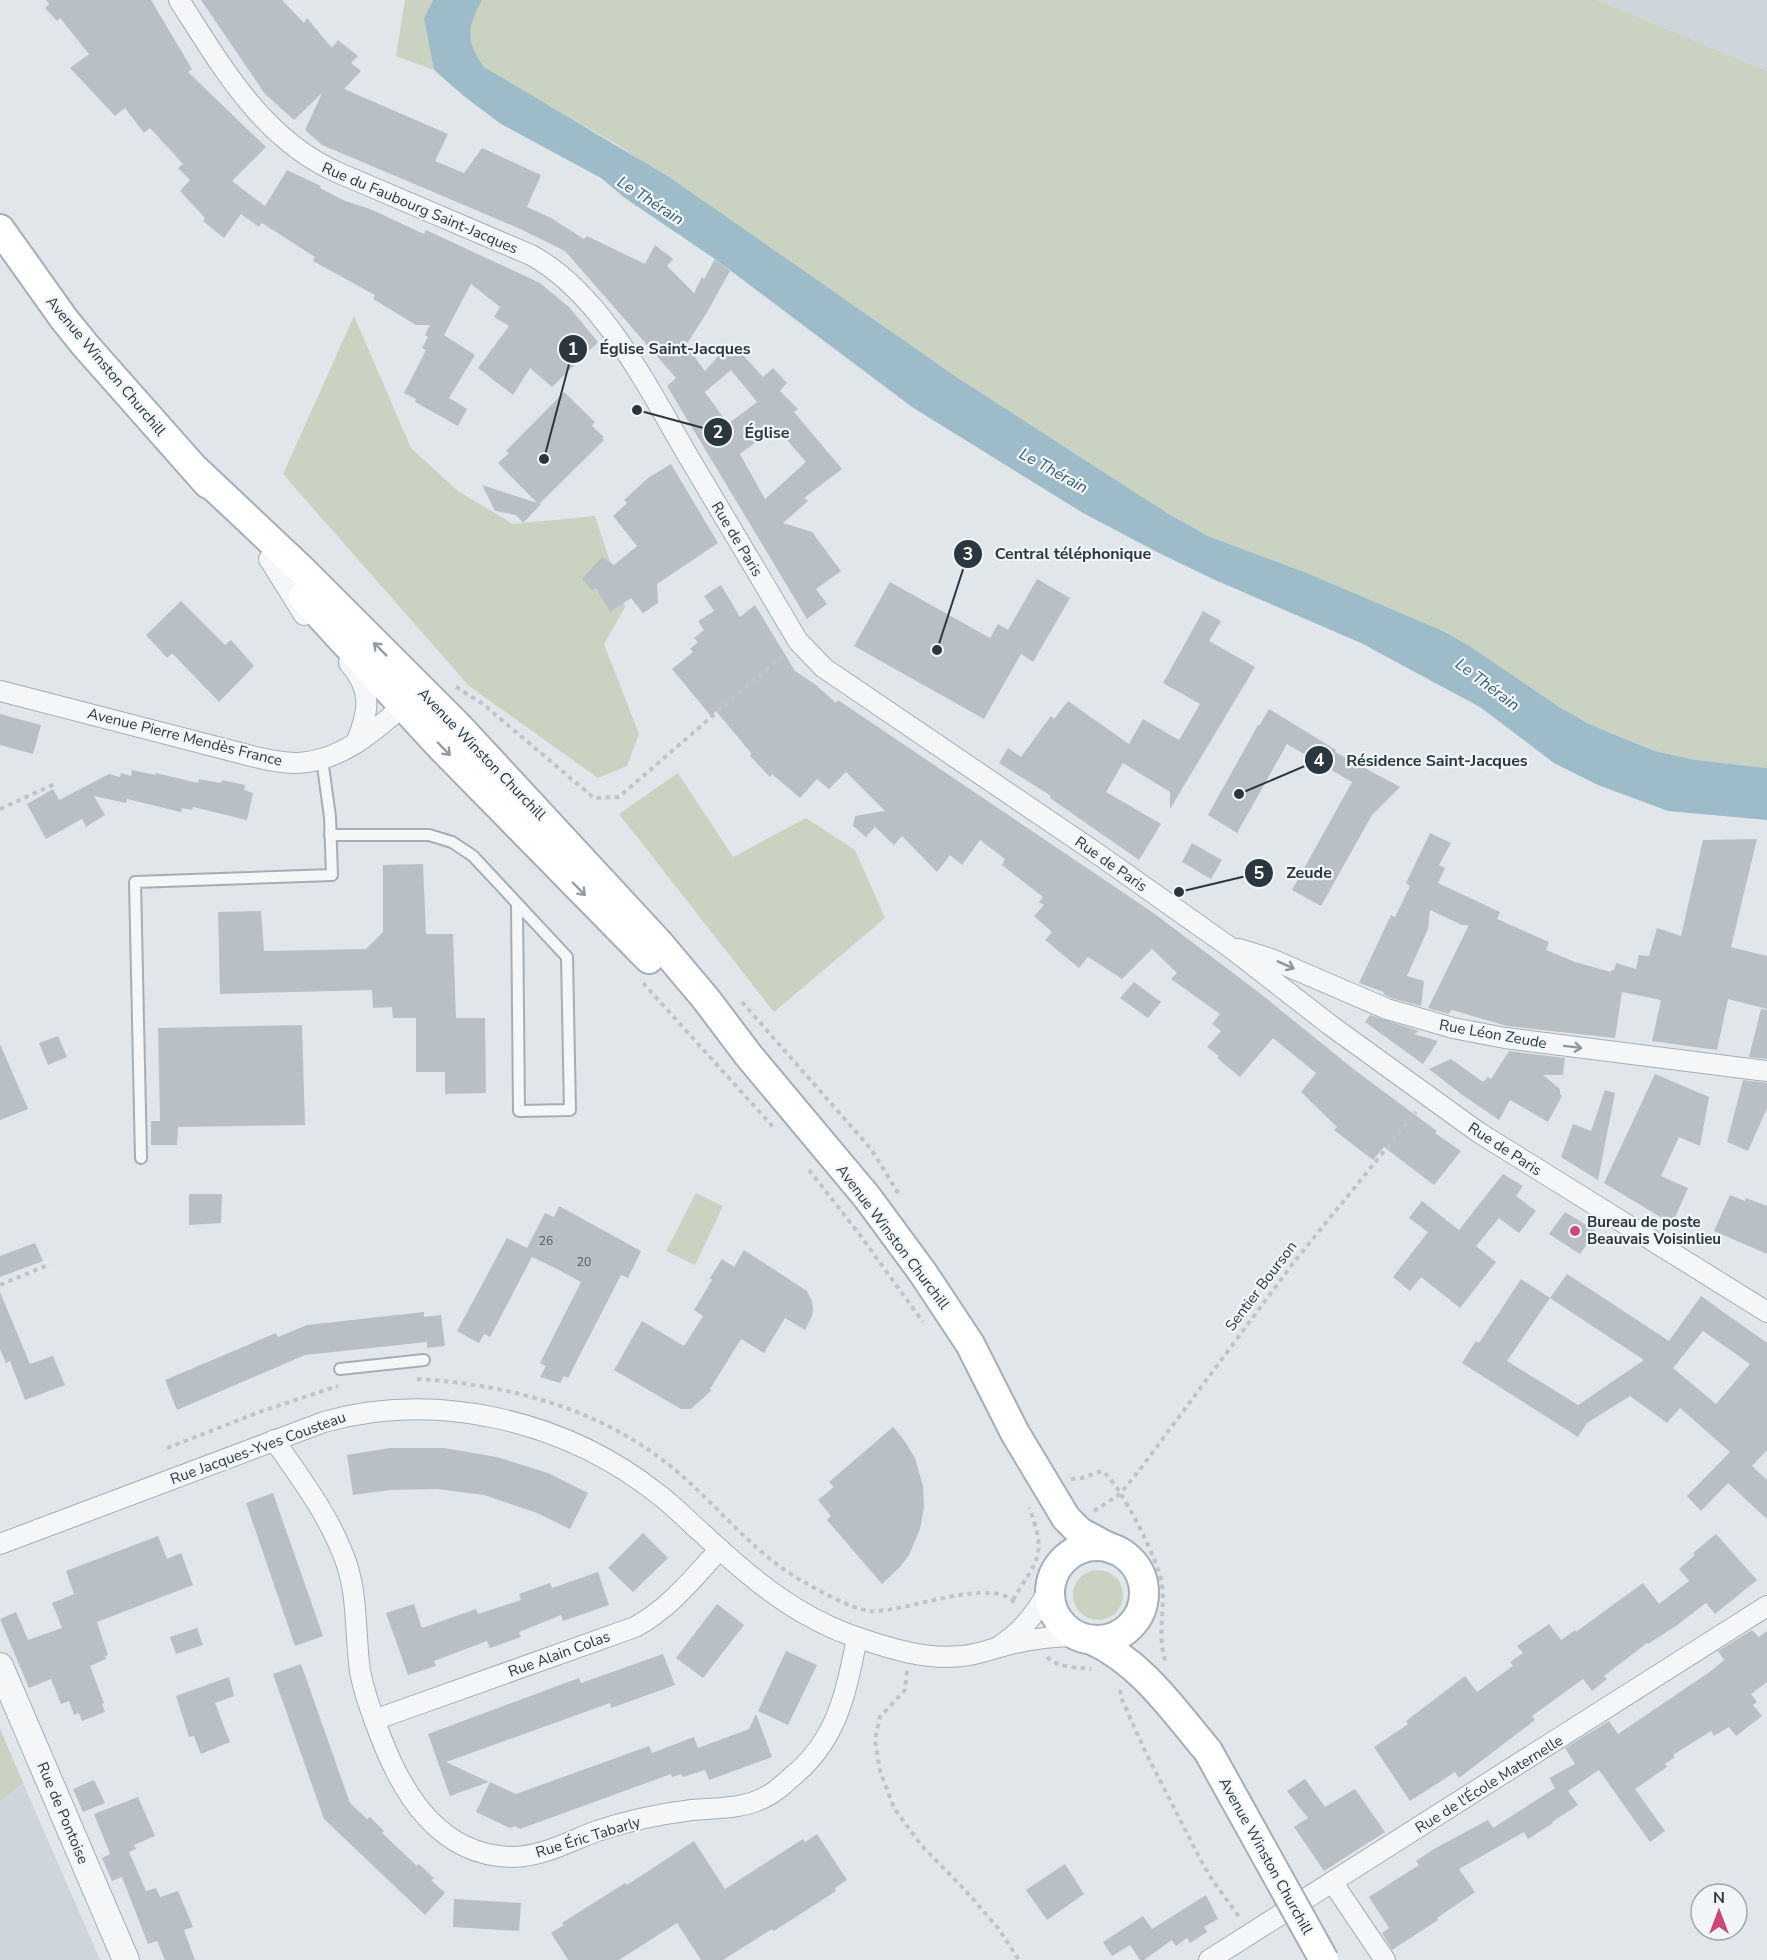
<svg xmlns="http://www.w3.org/2000/svg" width="1767" height="1960" font-family="'Nunito Sans',sans-serif">
  <style>
    .built { fill: #cfd6db }
    .green { fill: #cad3c2 }
    .water { fill: #9dbbc9 }
    .building { fill: #b8c0c6; fill-rule: evenodd }
    .lines { fill: none; stroke-linecap: round; stroke-linejoin: round }
    .service-casing { stroke: #a6aeb4; stroke-width: 14 }
    .minor-casing { stroke: #a6aeb4; stroke-width: 22 }
    .tertiary-casing { stroke: #a6aeb4; stroke-width: 28 }
    .secondary-casing { stroke: #a6aeb4; stroke-width: 32 }
    .path { stroke: #bfc4c8; stroke-width: 4; stroke-dasharray: 4.5 4.5; stroke-linecap: butt }
    .service { stroke: #f4f6f8; stroke-width: 10 }
    .minor { stroke: #f4f6f8; stroke-width: 20 }
    .tertiary { stroke: #f4f6f8; stroke-width: 26 }
    .secondary { stroke: #fff; stroke-width: 28 }
    .secondary-bridge-casing { stroke: #a6aeb4; stroke-width: 32; stroke-linecap: butt }
    .secondary-bridge { stroke: #fff; stroke-width: 28 }
    .oneway { stroke: #949ba0 }
    .oneway2 { stroke: #8f969c }
    .poi-dot { fill: #cc4875; stroke: #f1f5f7; stroke-width: 2 }
    .labels { text-anchor: middle; stroke-width: 4.5; stroke-linejoin: round; paint-order: stroke }
    .number-label { font-size: 12px; fill: #4e5962 }
    .street-label { font-size: 15px; fill: #2a3741; stroke: #f1f5f7 }
    .poi-label { font-size: 15px; font-weight: bold; fill: #2a3741; stroke: #f1f5f7; text-anchor: start }
    .water-label { font-size: 16px; font-style: italic; fill: #345d75; stroke: #f1f5f7 }
    .leader { fill: none; stroke: #2a3741; stroke-width: 2 }
    .callout-dot { fill: #2a3741; stroke: #f1f5f7; stroke-width: 2 }
    .mark-label { font-size: 18px; text-anchor: middle; font-weight: bold; fill: #fff }
    .callout-label { font-size: 16px; text-anchor: middle; font-weight: bold; fill: #2a3741; stroke: #f1f5f7; stroke-width: 4.5; stroke-linejoin: round; paint-order: stroke }
  </style>
  <rect width="100%" height="100%" fill="#e1e6ea"/>
  <g class="built">
    <polygon points="1598,0 1767,0 1767,71"/>
    <polygon points="0,1729 23,1783 100,1960 0,1960"/>
  </g>
  <g class="green">
    <polygon points="405,0 433,0 424,18 434,70 396,56"/>
    <polygon points="482,0 1598,0 1767,71 1767,768 1696,760 1655,751 1620,737 1587,723 1558,706 1468,645 1443,631 1307,573 1208,536 1167,513 955,376 618,145 509,84 484,67 475,54 470,39 469,30 471,20"/>
    <polygon points="354,316 411,448 458,491 513,524 595,516 625,607 604,644 639,734 627,766 598,778 469,686 283,474"/>
    <polygon points="678,773 733,857 806,818 855,850 885,918 774,1012 619,814"/>
    <polygon points="696,1193 723,1206 695,1265 666,1251"/>
    <circle cx="1098" cy="1595" r="25"/>
    <polygon points="0,1729 23,1783 0,1800"/>
  </g>
  <path class="water" d="M433 0H482C467 28 465 40 484 67L669 177 955 376 1167 513 1208 536 1307 573 1443 631 1468 645 1558 706 1587 723 1620 737 1655 751 1696 760 1767 768V820L1668 811 1598 785 1554 763 1480 707 1361 643 1215 580 1159 553 1083 513 912 407 715 259 625 198 601 178 501 124 465 97 434 70 424 18Z"/>
  <g class="building">
    <polygon points="46,0 151,0 192,69 188,72 266,147 232,181 265,206 287,170 321,186 320,188 345,201 370,209 424,234 426,230 540,283 569,307 598,342 552,387 530,368 513,395 478,368 509,326 494,317 500,307 471,284 444,335 475,355 449,398 467,409 458,426 415,402 416,399 404,393 426,350 422,348 428,337 425,335 430,325 416,325 373,299 375,295 313,261 315,257 262,223 259,227 241,214 224,238 203,221 205,218 180,191 190,180 178,168 183,164 150,128 144,133 125,108 115,116 70,68 89,54 60,18 57,21 45,8 49,4"/>
    <path d="M201 0H282L304 23 307 18 332 48 338 40 358 56 351 63 361 71 344 89 448 134 435 161 464 173 482 148 541 175 527 207 551 218 584 239 587 236 645 264 655 245 673 259 667 266 694 293 702 277 704 279 715 259 730 271 706 314 686 345 705 371 729 344 743 355 763 377 773 368 787 383 780 391 798 409 794 412 842 469 804 498 808 501 783 523 812 532 841 571 816 589 827 604 807 619 667 386 676 378 565 251 516 227 322 145 305 130 322 93 294 120 265 94ZM731 370 757 402 728 424 705 392ZM776 427 806 462 765 499 740 454Z"/>
    <polygon points="564,392 595,422 592,426 604,437 602,439 604,440 539,504 541,504 523,523 516,515 495,511 482,485 537,503 498,463 509,453 506,451"/>
    <polygon points="671,464 718,543 657,584 658,603 643,613 631,598 610,612 596,588 592,590 582,579 602,557 614,565 637,546 613,516 627,503 624,500 648,478"/>
    <polygon points="1037,579 1070,598 1033,662 1021,654 984,719 854,646 890,582 990,638 998,624 1008,630"/>
    <polygon points="721,585 740,617 755,605 795,671 816,685 836,703 838,700 1152,912 1257,991 1356,1071 1437,1131 1435,1133 1461,1151 1434,1185 1384,1147 1373,1160 1334,1130 1337,1127 1301,1092 1316,1073 1273,1038 1240,1077 1217,1058 1219,1056 1207,1047 1221,1031 1212,1024 1220,1014 1171,979 1177,973 1152,949 1122,979 1088,957 1079,968 1045,940 1052,932 1034,916 1044,905 1039,902 1043,897 1002,865 1005,859 980,840 962,865 950,855 937,872 902,836 894,845 875,827 866,837 853,826 855,816 885,811 846,772 829,789 817,779 800,798 772,774 770,777 750,756 751,753 716,711 711,716 672,669 693,652 690,649 698,642 694,638 704,630 698,621 714,611 704,596"/>
    <polygon points="181,601 225,645 231,640 254,666 219,702 172,653 167,658 146,635"/>
    <polygon points="1203,611 1221,621 1209,641 1255,667 1170,809 1170,792 1123,763 1106,792 1161,824 1139,860 1050,798 1051,796 999,763 1008,748 1021,757 1051,716 1054,719 1068,701 1129,744 1143,719 1179,740 1200,704 1163,683"/>
    <polygon points="1269,709 1336,750 1335,752 1400,787 1372,815 1321,906 1292,890 1352,782 1287,744 1237,833 1208,815 1258,725 1259,726"/>
    <polygon points="0,714 41,725 33,754 0,745"/>
    <polygon points="132,770 155,775 156,773 198,783 199,779 221,783 222,780 245,785 244,790 253,793 247,820 193,807 192,810 182,808 181,812 127,799 126,803 94,796 105,815 86,827 82,819 46,839 27,804 53,789 59,800 109,774 120,777 121,773 131,776"/>
    <polygon points="1430,833 1451,843 1439,865 1445,868 1438,883 1500,912 1497,919 1549,942 1546,950 1575,962 1611,972 1611,970 1614,970 1616,963 1636,969 1639,955 1649,956 1657,928 1681,936 1703,840 1757,839 1731,947 1767,956 1767,1009 1728,999 1717,1050 1652,1041 1661,1000 1622,992 1615,1038 1507,1026 1452,1010 1448,1014 1428,1008 1468,927 1468,925 1462,925 1430,910 1428,929 1407,976 1424,981 1421,1006 1391,998 1383,994 1384,992 1359,983 1391,915 1395,917 1410,886 1406,883"/>
    <polygon points="1192,843 1222,860 1211,879 1182,862"/>
    <polygon points="423,864 426,934 453,934 456,1018 485,1018 486,1093 445,1094 445,1072 416,1072 416,1018 393,1018 392,1007 373,1008 372,990 220,994 218,912 261,911 264,951 366,949 383,932 383,865"/>
    <polygon points="1134,982 1161,1002 1148,1018 1120,998"/>
    <polygon points="1761,1009 1767,1010 1767,1059 1749,1057"/>
    <polygon points="1370,1015 1419,1031 1414,1034 1438,1041 1423,1064 1365,1022"/>
    <polygon points="302,1025 305,1125 178,1127 177,1145 151,1145 151,1121 160,1121 158,1028"/>
    <polygon points="58,1036 67,1057 48,1065 39,1043"/>
    <polygon points="0,1044 28,1109 0,1120"/>
    <polygon points="1509,1051 1565,1058 1563,1075 1543,1075 1560,1089 1560,1094 1562,1096 1548,1122 1510,1100 1499,1120 1461,1094 1429,1069 1451,1059 1483,1082 1488,1077 1491,1079"/>
    <polygon points="1655,1074 1709,1097 1700,1146 1679,1137 1661,1176 1688,1188 1672,1224 1604,1183"/>
    <polygon points="1743,1080 1767,1083 1767,1108 1748,1151 1727,1142"/>
    <polygon points="1605,1090 1615,1093 1598,1180 1561,1157 1573,1124 1591,1131"/>
    <polygon points="1503,1174 1523,1186 1516,1196 1536,1211 1519,1233 1499,1218 1476,1246 1496,1262 1460,1308 1421,1277 1410,1291 1393,1277 1428,1232 1409,1218 1422,1201 1459,1230"/>
    <polygon points="189,1194 222,1194 221,1223 189,1225"/>
    <polygon points="1730,1195 1745,1201 1746,1198 1767,1206 1767,1254 1714,1231"/>
    <polygon points="559,1206 641,1251 628,1278 621,1275 568,1378 564,1376 560,1383 540,1377 546,1366 540,1363 581,1282 557,1269 532,1257 490,1337 484,1334 479,1343 457,1331 507,1238 527,1248 545,1213 554,1217"/>
    <polygon points="1565,1212 1596,1231 1580,1254 1549,1234"/>
    <polygon points="35,1243 43,1261 0,1277 0,1256"/>
    <polygon points="744,1250 807,1291 812,1301 813,1310 812,1316 805,1330 785,1318 764,1353 741,1339 710,1389 711,1391 691,1409 681,1409 614,1370 642,1321 684,1346 703,1316 694,1310 712,1280 710,1278 722,1259 734,1267"/>
    <path d="M1567 1274 1669 1341 1701 1296 1767 1343V1450L1752 1466 1767 1480V1519L1728 1483 1701 1511 1687 1496 1730 1452 1680 1408 1667 1423 1630 1396 1587 1423 1578 1437 1462 1363 1476 1341 1479 1343 1521 1279 1550 1298ZM1550 1298 1562 1306 1644 1360 1578 1405 1507 1361ZM1703 1331 1750 1364 1716 1404 1673 1368Z"/>
    <polygon points="0,1292 30,1364 53,1356 65,1385 25,1400 10,1361 6,1363 0,1349"/>
    <polygon points="424,1312 424,1317 441,1315 445,1346 427,1348 427,1342 305,1355 177,1410 165,1380 276,1333 278,1337 307,1325"/>
    <polygon points="893,1427 904,1440 915,1458 923,1486 924,1507 920,1529 909,1555 900,1567 882,1584 827,1520 831,1516 818,1500 834,1487 829,1482"/>
    <polygon points="390,1448 444,1448 497,1457 548,1473 588,1493 570,1529 537,1513 484,1495 437,1489 390,1490 353,1495 347,1455"/>
    <polygon points="273,1493 323,1636 295,1646 246,1503"/>
    <polygon points="643,1533 668,1558 633,1592 608,1568"/>
    <polygon points="1716,1534 1757,1580 1715,1614 1706,1603 1676,1626 1648,1644 1647,1643 1604,1676 1607,1679 1592,1691 1583,1679 1532,1716 1535,1720 1459,1778 1455,1772 1410,1801 1374,1747 1408,1724 1406,1721 1465,1676 1477,1692 1513,1666 1510,1662 1523,1653 1517,1646 1549,1624 1561,1640 1575,1630 1576,1632 1643,1583 1659,1604 1689,1581 1679,1569 1695,1555 1693,1553"/>
    <polygon points="158,1536 167,1559 181,1553 193,1585 97,1622 108,1655 105,1656 106,1659 90,1666 104,1703 102,1704 105,1712 82,1721 79,1713 74,1715 69,1701 61,1704 51,1679 29,1688 0,1619 16,1612 28,1640 62,1628 52,1603 74,1594 66,1571"/>
    <polygon points="598,1572 609,1605 563,1621 561,1615 519,1632 521,1637 490,1648 487,1641 434,1661 436,1666 408,1675 386,1613 414,1604 422,1628 476,1609 478,1614 521,1600 519,1594 550,1583 552,1588"/>
    <polygon points="717,1604 744,1625 703,1678 676,1658"/>
    <polygon points="197,1628 203,1645 176,1654 170,1637"/>
    <polygon points="1752,1630 1759,1637 1767,1631 1767,1682 1751,1694 1757,1702 1753,1705 1762,1716 1736,1736 1729,1727 1714,1736 1711,1731 1673,1755 1675,1757 1665,1764 1667,1767 1635,1789 1665,1831 1650,1842 1599,1770 1568,1791 1578,1805 1552,1822 1553,1823 1528,1839 1524,1832 1459,1869 1475,1892 1437,1918 1438,1920 1392,1950 1382,1933 1389,1928 1369,1897 1419,1865 1416,1861 1434,1849 1488,1820 1493,1828 1555,1788 1549,1778 1575,1764 1565,1748 1609,1721 1618,1734 1711,1671 1724,1660 1718,1651"/>
    <polygon points="786,1651 817,1665 788,1725 758,1711"/>
    <polygon points="663,1654 675,1685 611,1708 610,1703 446,1762 489,1782 450,1796 428,1734 579,1678 581,1683"/>
    <polygon points="301,1664 350,1803 367,1819 370,1817 384,1831 382,1833 417,1866 419,1864 434,1878 431,1880 445,1893 425,1915 324,1819 273,1674"/>
    <polygon points="229,1677 234,1696 215,1703 230,1742 201,1754 194,1736 189,1737 176,1696"/>
    <polygon points="756,1714 772,1757 709,1780 705,1770 683,1777 681,1774 672,1777 671,1774 520,1829 515,1826 510,1828 476,1812 490,1782 516,1794 649,1746 652,1753 694,1737 698,1748 749,1729"/>
    <polygon points="1305,1779 1325,1807 1355,1789 1385,1832 1324,1871 1294,1827 1308,1818 1287,1791"/>
    <polygon points="94,1780 105,1803 83,1812 73,1789"/>
    <polygon points="138,1797 155,1836 134,1845 136,1849 129,1852 146,1891 156,1888 160,1897 178,1891 193,1927 184,1930 195,1960 165,1960 157,1941 148,1944 122,1877 112,1881 102,1858 110,1854 94,1814"/>
    <polygon points="817,1834 847,1880 835,1888 836,1891 774,1931 772,1929 723,1960 701,1960 677,1923 619,1960 568,1960 551,1933 564,1925 562,1923 625,1883 627,1885 694,1841 725,1889 803,1839 805,1842"/>
    <polygon points="1065,1864 1084,1894 1047,1920 1026,1890"/>
    <polygon points="1206,1895 1218,1919 1204,1927 1207,1932 1190,1943 1187,1938 1176,1946 1172,1940 1144,1960 1140,1960 1130,1945 1112,1956 1103,1942 1143,1916 1152,1929"/>
    <polygon points="454,1899 521,1903 519,1931 453,1927"/>
  </g>
  <g class="lines">
    <defs>
      <g id="service">
        <polyline points="330,835 429,835 452,842 473,856 567,957 570,1110 519,1111 517,905"/>
        <polyline points="141,1158 135,882 332,875 330,817 322,759"/>
        <polyline points="340,1369 424,1360"/>
      </g>
      <g id="minor">
        <path d="M179 0C222 67 263 140 339 173L531 255C603 294 650 392 691 461 727 521 762 581 798 641L824 668 1095 852 1231 948 1330 1025 1478 1132 1767 1312"/>
        <polyline points="269,559 304,615"/>
        <path d="M349 663C373 690 369 712 356 743"/>
        <path d="M0 691 240 753C258 758 277 763 296 763 343 762 379 727 412 698"/>
        <polyline points="1239,949 1271,959 1387,1009 1453,1028 1505,1038 1767,1071"/>
        <path d="M274 1440C302 1480 331 1518 347 1565 358 1599 355 1636 360 1671 364 1693 372 1714 380 1735 403 1796 441 1857 514 1857 544 1856 570 1841 597 1831 627 1821 660 1814 692 1810 714 1808 738 1809 759 1800 772 1795 783 1785 794 1775 838 1738 846 1692 857 1638"/>
        <path d="M0 1544 324 1422C438 1390 566 1421 658 1494 674 1506 687 1520 702 1533 749 1577 797 1618 859 1638 891 1649 927 1660 961 1656 978 1655 994 1648 1010 1644 1032 1639 1054 1636 1077 1636"/>
        <path d="M1001 1645C1024 1630 1038 1610 1051 1586"/>
        <path d="M374 1720 635 1627C669 1609 694 1577 720 1549"/>
        <polyline points="1333,1883 1385,1960"/>
        <polyline points="1209,1960 1767,1606"/>
      </g>
      <polyline id="tertiary" points="0,1666 126,1960"/>
      <g id="secondary">
        <polyline points="0,229 64,319 85,345 208,484"/>
        <polyline points="196,470 302,570 459,727 658,942 706,999 749,1056 867,1197 923,1273 970,1344 1015,1433 1066,1518 1080,1532 1112,1549"/>
        <polyline points="303,597 439,745 649,959"/>
        <circle cx="1097" cy="1593" r="47"/>
        <path d="M1092 1640C1142 1663 1174 1711 1208 1751"/>
      </g>
    </defs>
    <use href="#service" class="service-casing"/>
    <use href="#minor" class="minor-casing"/>
    <use href="#tertiary" class="tertiary-casing"/>
    <use href="#secondary" class="secondary-casing"/>
    <g class="path">
      <polyline points="456,687 483,704 594,798 619,797 784,654"/>
      <polyline points="0,809 57,783"/>
      <polyline points="643,983 775,1129"/>
      <polyline points="742,1002 871,1149 900,1196"/>
      <polyline points="809,1170 857,1231 923,1322"/>
      <polyline points="0,1285 50,1264"/>
      <path d="M417 1379C518 1385 616 1413 691 1484 728 1518 760 1558 804 1582 819 1591 854 1610 871 1611 900 1614 996 1574 1015 1604"/>
      <polyline points="167,1448 262,1411 338,1386"/>
      <path d="M1071 1479 1082 1478 1102 1471C1120 1483 1159 1562 1162 1584 1165 1611 1157 1637 1166 1663"/>
      <polyline points="1094,1511 1120,1494 1141,1468 1294,1262 1416,1112"/>
      <path d="M1013 1600C1037 1559 1048 1556 1029 1508"/>
      <path d="M1047 1657C1058 1668 1076 1667 1091 1669"/>
      <polyline points="907,1671 905,1690 880,1717 875,1740 880,1771 894,1808 921,1845 966,1891 998,1928 1019,1960"/>
      <polyline points="1121,1690 1120,1695 1144,1749 1200,1859 1213,1881 1240,1918"/>
    </g>
    <use href="#service" class="service"/>
    <use href="#minor" class="minor"/>
    <use href="#tertiary" class="tertiary"/>
    <use href="#secondary" class="secondary"/>
    <defs>
      <polyline id="secondary-bridge" points="1208,1751 1324,1960"/>
    </defs>
    <use href="#secondary-bridge" class="secondary-bridge-casing"/>
    <use href="#secondary-bridge" class="secondary-bridge"/>
  </g>
  <defs><path id="oneway-shaft" d="M-6 0H5M1.5-3L5.5 0L1.5 3" fill="none" stroke-width="1.6" stroke-linecap="round" stroke-linejoin="round" transform="scale(1.5)"/></defs>
  <g class="oneway">
    <use href="#oneway-shaft" transform="translate(380 649) rotate(-135)"/>
    <use href="#oneway-shaft" transform="translate(444 749) rotate(46)"/>
    <use href="#oneway-shaft" transform="translate(579 889) rotate(46)"/>
  </g>
  <g class="oneway2">
    <use href="#oneway-shaft" transform="translate(1286 965) rotate(24)"/>
    <use href="#oneway-shaft" transform="translate(1573 1047) rotate(7)"/>
  </g>
  <circle class="poi-dot" cx="1575" cy="1231" r="6"/>
  <g class="labels">
    <g class="number-label">
      <text x="546" y="1245">26</text>
      <text x="584" y="1266">20</text>
    </g>
    <g class="street-label">
      <text transform="translate(420 208) rotate(23)" y="5">Rue du Faubourg Saint-Jacques</text>
      <text transform="translate(106 366) rotate(50)" y="5">Avenue Winston Churchill</text>
      <text transform="translate(737 539) rotate(59)" y="5">Rue de Paris</text>
      <text transform="translate(185 737) rotate(14)" y="5">Avenue Pierre Mendès France</text>
      <text transform="translate(482 754) rotate(46)" y="5">Avenue Winston Churchill</text>
      <text transform="translate(1111 864) rotate(35)" y="5">Rue de Paris</text>
      <text transform="translate(1493 1034) rotate(10)" y="5">Rue Léon Zeude</text>
      <text transform="translate(1505 1149) rotate(33)" y="5">Rue de Paris</text>
      <text transform="translate(893 1237) rotate(53)" y="5">Avenue Winston Churchill</text>
      <text transform="translate(1261 1286) rotate(-53)" y="5">Sentier Bourson</text>
      <text transform="translate(258 1448) rotate(-20)" y="5">Rue Jacques-Yves Cousteau</text>
      <text transform="translate(559 1654) rotate(-20)" y="5">Rue Alain Colas</text>
      <text transform="translate(1489 1784) rotate(-32)" y="5">Rue de l'École Maternelle</text>
      <text transform="translate(63 1813) rotate(67)" y="5">Rue de Pontoise</text>
      <text transform="translate(588 1837) rotate(-17)" y="5">Rue Éric Tabarly</text>
      <text transform="translate(1266 1856) rotate(61)" y="5">Avenue Winston Churchill</text>
    </g>
    <g class="poi-label">
      <text x="1587" y="1227">Bureau de poste<tspan x="1587" dy="17">Beauvais Voisinlieu</tspan></text>
    </g>
    <g class="water-label">
      <text transform="translate(651 200) rotate(33)" y="6">Le Thérain</text>
      <text transform="translate(1054 470) rotate(29)" y="6">Le Thérain</text>
      <text transform="translate(1488 684) rotate(37)" y="6">Le Thérain</text>
    </g>
  </g>
  <path class="leader" d="M544 459L573 349M637 410L718 432M937 650L968 554M1239 794L1319 760M1179 892L1259 873"/>
  <g class="callout-dot">
    <circle cx="544" cy="459" r="6"/>
    <circle cx="637" cy="410" r="6"/>
    <circle cx="937" cy="650" r="6"/>
    <circle cx="1239" cy="794" r="6"/>
    <circle cx="1179" cy="892" r="6"/>
    <circle cx="573" cy="349" r="15"/>
    <circle cx="718" cy="432" r="15"/>
    <circle cx="968" cy="554" r="15"/>
    <circle cx="1319" cy="760" r="15"/>
    <circle cx="1259" cy="873" r="15"/>
  </g>
  <g class="mark-label">
    <text x="573" y="355">1</text>
    <text x="718" y="438">2</text>
    <text x="968" y="560">3</text>
    <text x="1319" y="766">4</text>
    <text x="1259" y="879">5</text>
  </g>
  <g class="callout-label">
    <text x="675" y="354">Église Saint-Jacques</text>
    <text x="767" y="438">Église</text>
    <text x="1073" y="559">Central téléphonique</text>
    <text x="1437" y="766">Résidence Saint-Jacques</text>
    <text x="1309" y="878">Zeude</text>
  </g>
  <g transform="translate(1719 1912)"><circle r="28" fill="#f1f5f7" stroke="#a1a9ae" stroke-width="1.5"/>
  <path d="M0-4.5L10 22L0 15L-10 22Z" fill="#cc4875"/>
  <text y="-9" font-size="16" font-weight="bold" text-anchor="middle" fill="#2a3741">N</text>
  </g>
</svg>
